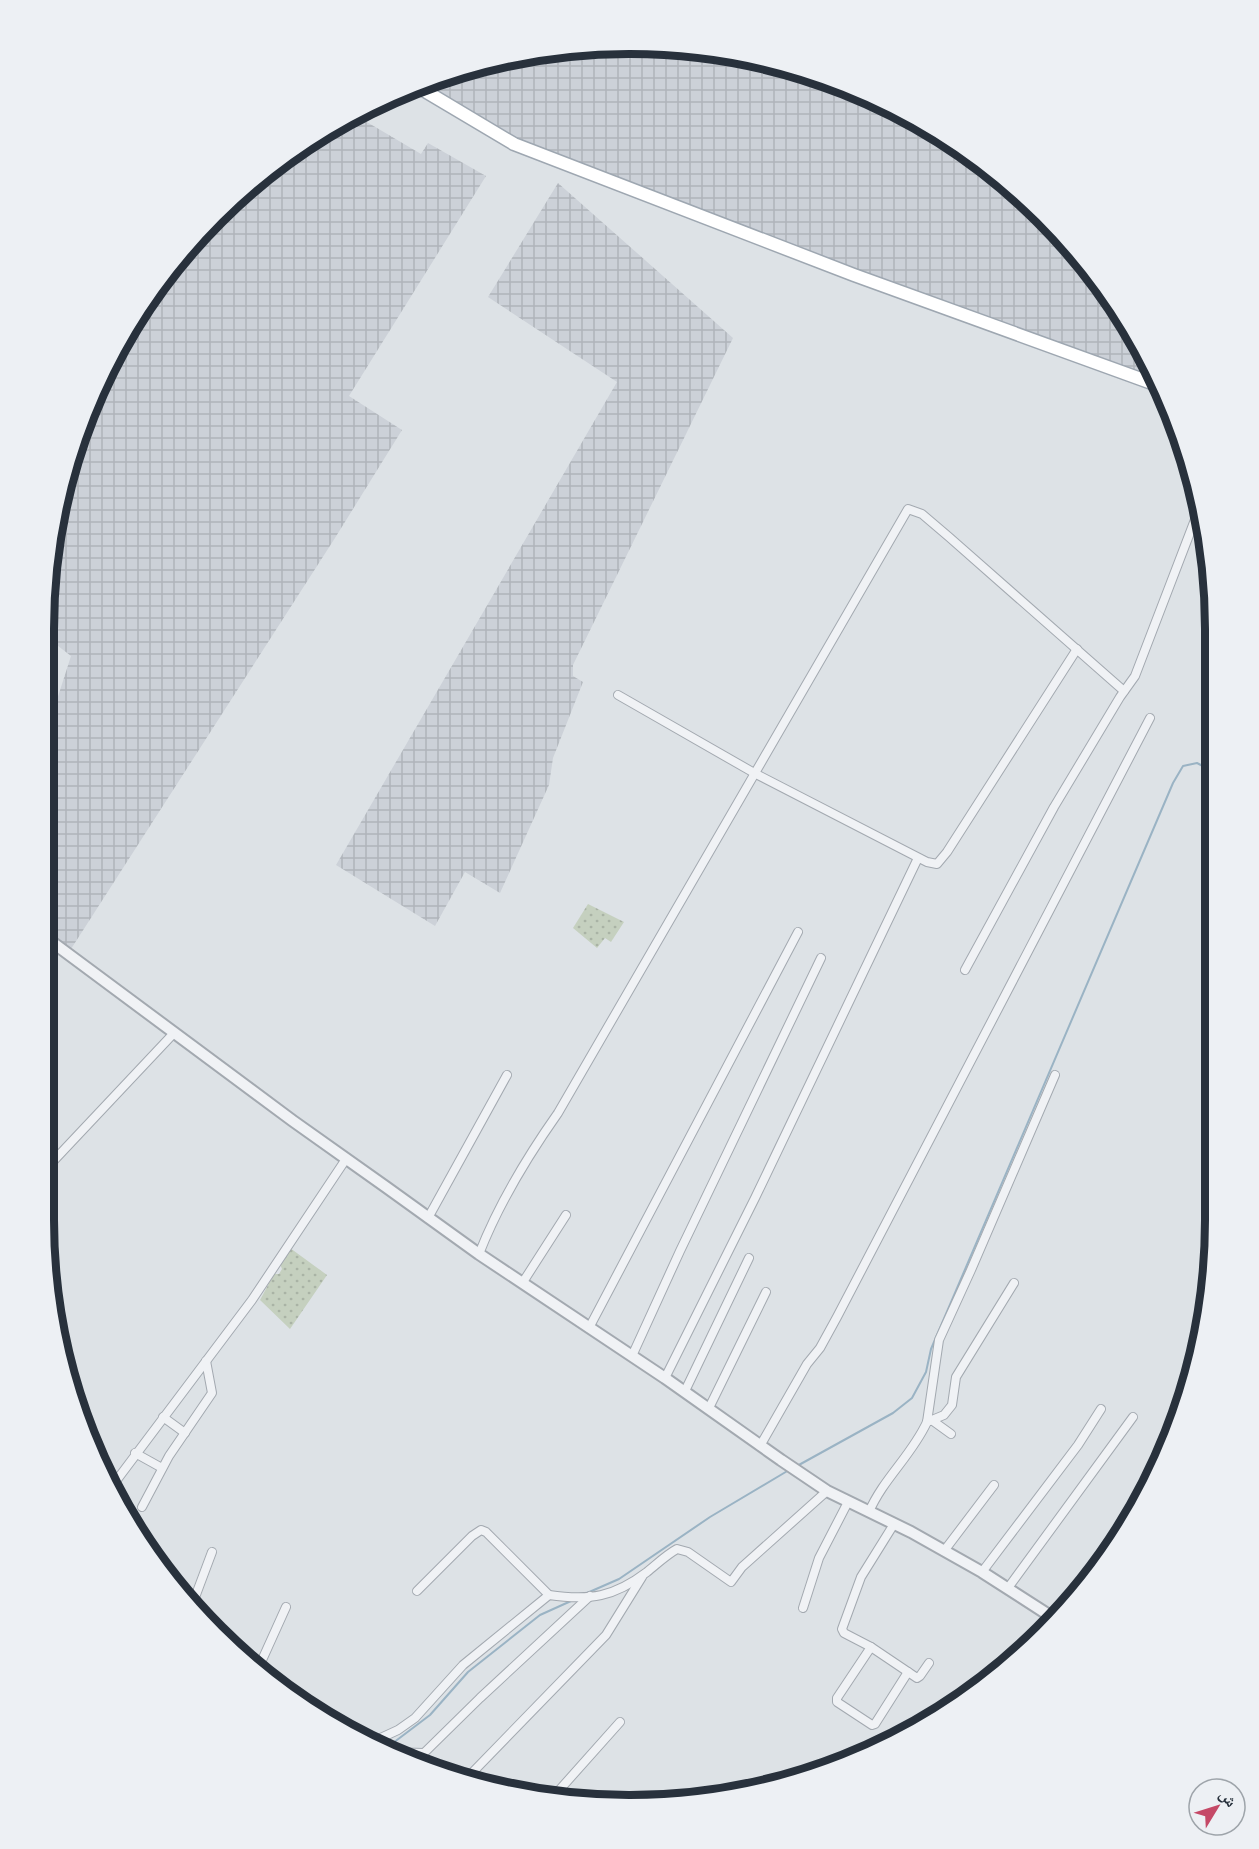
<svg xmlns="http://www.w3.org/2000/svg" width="1259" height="1849" font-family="'Alegreya Sans','Noto Naskh Arabic',sans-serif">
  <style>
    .industrial { fill: url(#industrial-grid) }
    .grass { fill: url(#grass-dots) }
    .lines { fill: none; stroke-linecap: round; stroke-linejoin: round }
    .stream { stroke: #9ab3c4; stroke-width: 2 }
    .minor-casing { stroke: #a3a9b0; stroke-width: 10 }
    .tertiary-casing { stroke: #a3a9b0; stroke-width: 14 }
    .primary-casing { stroke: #9ea7b1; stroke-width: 15 }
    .minor { stroke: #f0f2f5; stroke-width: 8 }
    .tertiary { stroke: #f0f2f5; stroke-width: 10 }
    .primary { stroke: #fff; stroke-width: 12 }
    .rim { fill: none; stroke: #28313c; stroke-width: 8 }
  </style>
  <defs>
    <pattern id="industrial-grid" width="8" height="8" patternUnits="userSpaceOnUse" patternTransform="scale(1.5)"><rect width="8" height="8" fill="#ccd1d8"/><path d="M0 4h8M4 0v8" fill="none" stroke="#afb4ba"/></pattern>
    <pattern id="grass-dots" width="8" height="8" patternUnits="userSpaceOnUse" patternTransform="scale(1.5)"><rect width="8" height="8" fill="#c5d0bf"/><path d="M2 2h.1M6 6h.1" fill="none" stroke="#a9b3a5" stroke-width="1.8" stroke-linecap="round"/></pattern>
  </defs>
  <rect width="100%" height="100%" fill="#dde2e6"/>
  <g class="industrial">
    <polygon points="629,44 743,55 853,88 955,142 1044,215 1117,304 1160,386 514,144 421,83 515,55"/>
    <polygon points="355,115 421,154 428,143 486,176 349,396 402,430 335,538 71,949 44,927 44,740 71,656 44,635 44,629 55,516 104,370 215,215 304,142"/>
    <polygon points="558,183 733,338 573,665 573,676 583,682 553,758 549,785 500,893 465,872 435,926 336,865 617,382 488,297"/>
  </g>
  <g class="grass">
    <polygon points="588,904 624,922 611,942 605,938 597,948 573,928"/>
    <polygon points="290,1248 327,1275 290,1329 260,1300 274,1274 279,1274 282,1269 280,1264"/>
  </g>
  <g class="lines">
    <g class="stream">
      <polyline points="797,1466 893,1413 912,1398 926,1372 931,1349 1173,783 1183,766 1197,763 1216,773"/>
      <polyline points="587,1593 619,1579 710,1517 789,1470"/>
      <polyline points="380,1746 393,1743 430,1715 468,1672 540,1615 571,1601"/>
    </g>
    <defs>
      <g id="minor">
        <polyline points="618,695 756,774 927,862 937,864 947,852 1077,649"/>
        <polyline points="965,970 1054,807 1120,697 1135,676 1201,504"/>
        <polyline points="44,1171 174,1033"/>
        <polyline points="428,1218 507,1075"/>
        <path d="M479 1254C499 1203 527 1157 558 1113L908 509 922 514 949 537 1124 691"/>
        <polyline points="523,1282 566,1215"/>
        <polyline points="589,1328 798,932"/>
        <polyline points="632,1356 680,1251 821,958"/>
        <polyline points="665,1378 755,1198 918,858"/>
        <polyline points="685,1391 749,1258"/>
        <polyline points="709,1408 766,1292"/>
        <polyline points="163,1417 185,1433"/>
        <polyline points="933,1421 951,1434"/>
        <polyline points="927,1422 944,1415 952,1405 956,1377 1014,1283"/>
        <polyline points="760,1446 807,1364 820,1348 837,1317 1150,718"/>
        <polyline points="135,1453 162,1468"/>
        <polyline points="113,1485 252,1300 346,1159"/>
        <polyline points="142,1507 169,1456 212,1393 206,1361"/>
        <path d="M869 1512C883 1479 912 1455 927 1422L939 1340 971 1270 1055 1075"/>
        <polyline points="894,1524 861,1577 842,1629 844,1633 871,1647 917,1678 920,1676 929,1663"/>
        <polyline points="944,1551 994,1485"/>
        <polyline points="982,1572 1078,1445 1101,1409"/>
        <polyline points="1008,1588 1133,1417"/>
        <polyline points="417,1591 472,1536 481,1530 486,1532 549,1595"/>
        <polyline points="194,1600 212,1552"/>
        <polyline points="803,1608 819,1558 848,1502"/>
        <polyline points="871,1647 837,1698 837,1702 872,1725 875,1724 908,1672"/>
        <polyline points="258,1669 286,1607"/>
        <path d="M372 1742 398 1730 415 1718 463 1665 549 1595C590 1601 614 1597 647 1572 657 1564 666 1555 677 1549L688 1552 731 1582 742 1567 827 1491"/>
        <polyline points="389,1752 424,1753 480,1698 590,1596"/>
        <polyline points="469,1776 606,1635 642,1577"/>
        <polyline points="554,1796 620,1722"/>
      </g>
      <polyline id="tertiary" points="44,936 293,1121 386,1187 479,1254 665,1378 781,1460 827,1491 911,1532 982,1572 1055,1619"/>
      <polyline id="primary" points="415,85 514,144 854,275 1160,386"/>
    </defs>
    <use href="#minor" class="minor-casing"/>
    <use href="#tertiary" class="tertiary-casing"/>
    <use href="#primary" class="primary-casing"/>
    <use href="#minor" class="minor"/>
    <use href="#tertiary" class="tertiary"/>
    <use href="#primary" class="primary"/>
  </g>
  <path d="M0 0H1259V1849H0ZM629 54H630A575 575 0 0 1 1205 629V1220A575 575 0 0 1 630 1795H629A575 575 0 0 1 54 1220V629A575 575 0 0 1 629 54Z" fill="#edf0f4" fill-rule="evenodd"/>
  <path class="rim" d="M629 54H630A575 575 0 0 1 1205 629V1220A575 575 0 0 1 630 1795H629A575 575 0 0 1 54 1220V629A575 575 0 0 1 629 54Z"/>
  <g transform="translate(1217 1807) rotate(52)"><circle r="28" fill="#edf0f4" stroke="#9ea4aa" stroke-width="1.5"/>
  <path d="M0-4.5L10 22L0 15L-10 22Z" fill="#c54967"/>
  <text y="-9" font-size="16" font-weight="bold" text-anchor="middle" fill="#28313c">ش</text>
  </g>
</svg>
